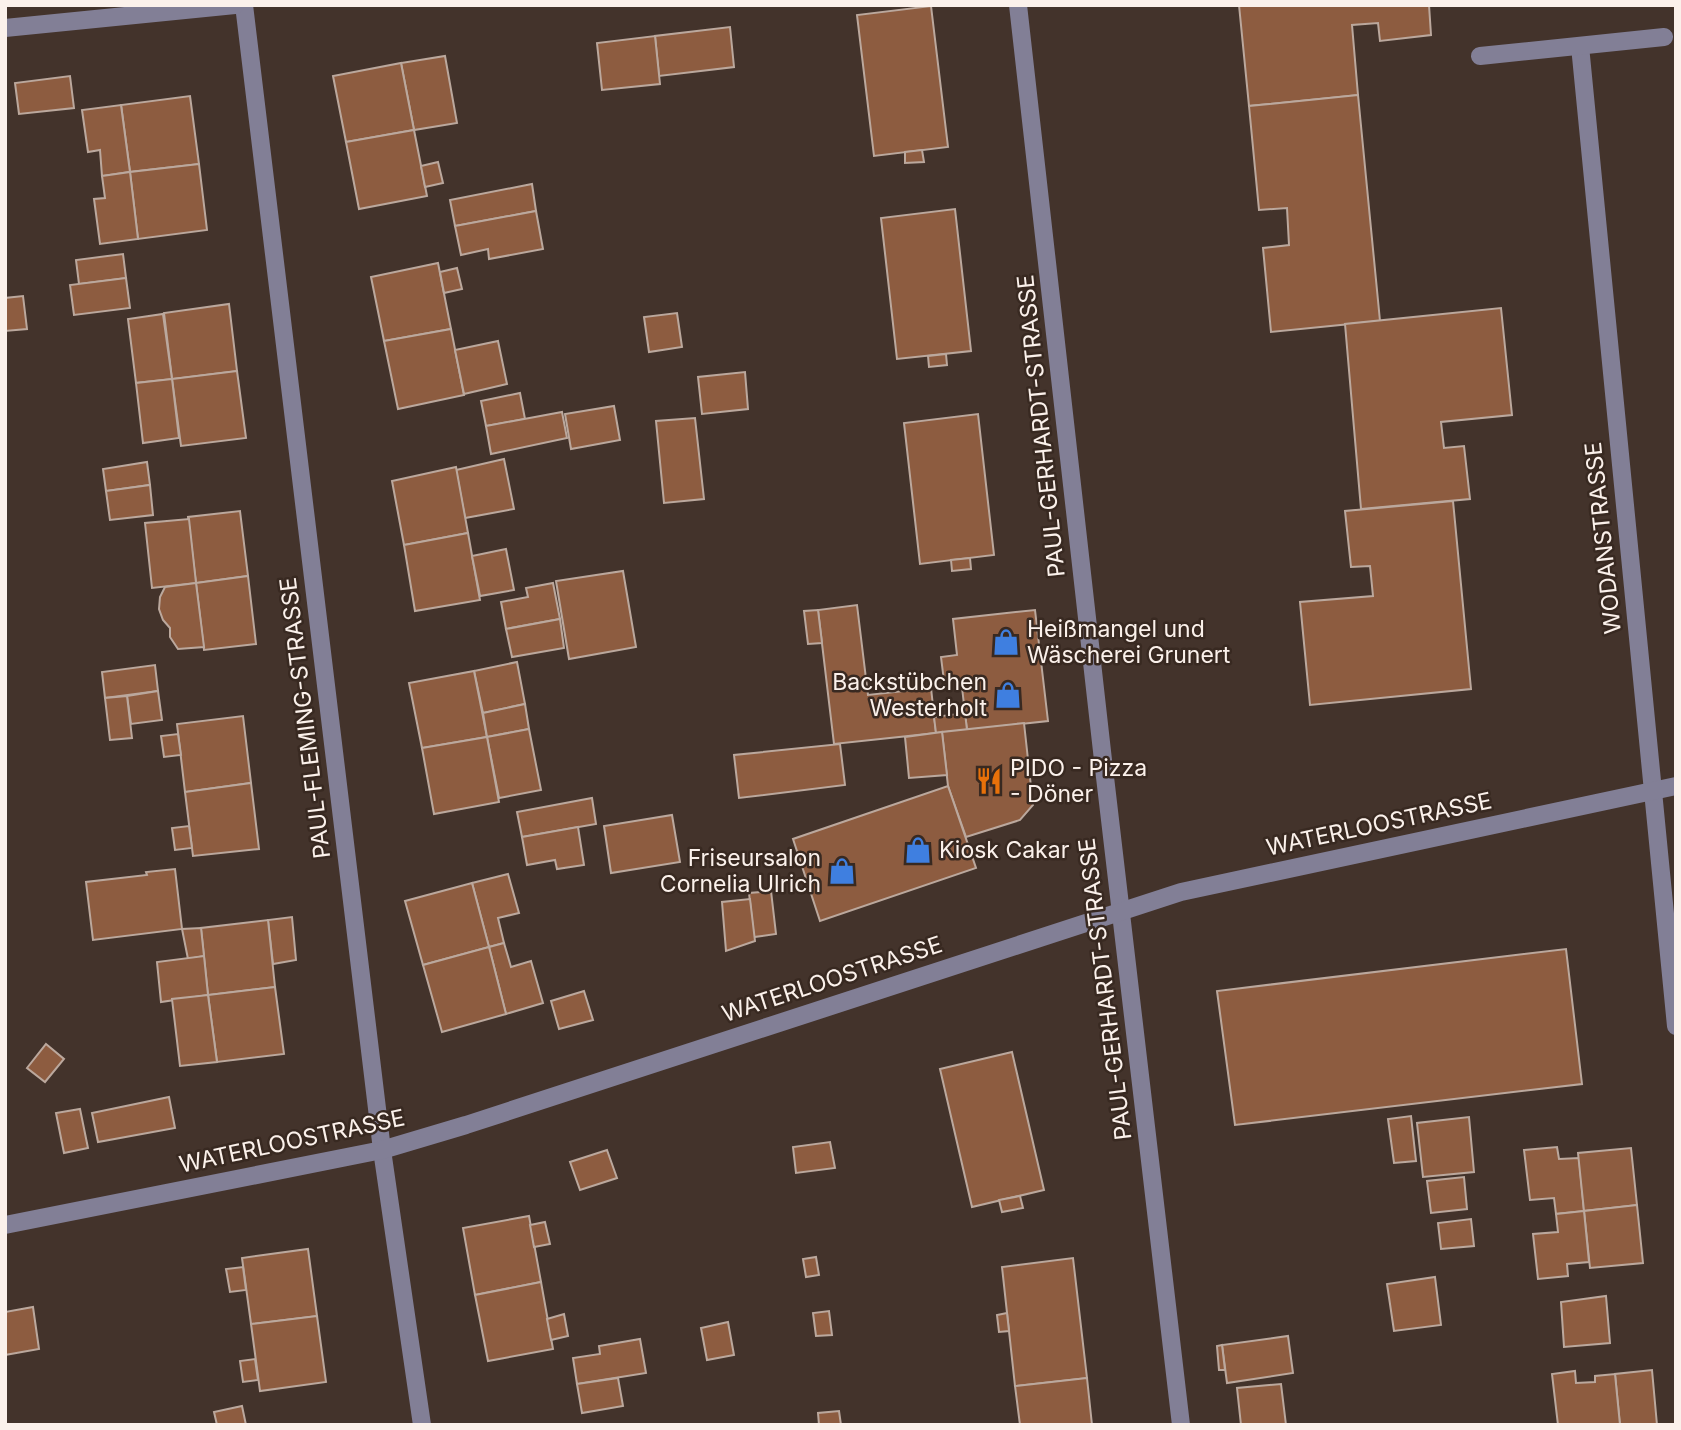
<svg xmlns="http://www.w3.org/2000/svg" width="1681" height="1430" font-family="Inter,sans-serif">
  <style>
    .building { fill: #8d5c40; stroke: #bba89d; stroke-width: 2 }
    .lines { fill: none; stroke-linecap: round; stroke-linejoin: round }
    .minor { stroke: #827f96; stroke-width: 18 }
    .labels { text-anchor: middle; stroke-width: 5; stroke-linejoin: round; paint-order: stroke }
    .street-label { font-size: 23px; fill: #fbf1eb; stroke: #382921 }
    .poi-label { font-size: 23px; fill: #fbf1eb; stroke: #382921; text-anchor: start }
  </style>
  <rect width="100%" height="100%" fill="#43332b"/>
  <g class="building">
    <polygon points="1239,5 1429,5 1431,35 1380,41 1378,23 1352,25 1358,95 1249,106"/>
    <polygon points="931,6 948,147 874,156 857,15"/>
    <polygon points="730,27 734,67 659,76 655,36"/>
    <polygon points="655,36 660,84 602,90 597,43"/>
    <polygon points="445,56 457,123 414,130 401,63"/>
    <polygon points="401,63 414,130 346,142 333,76"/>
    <polygon points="70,76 74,108 19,114 15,83"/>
    <polygon points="1358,95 1380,321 1271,332 1263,248 1289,245 1287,208 1259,210 1249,106"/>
    <polygon points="190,96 199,164 130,172 121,105"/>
    <polygon points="121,105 130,172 102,176 100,150 88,152 82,110"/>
    <polygon points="414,130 427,196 359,209 346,142"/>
    <polygon points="922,150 924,162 905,163 905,152"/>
    <polygon points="438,162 443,183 425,187 421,166"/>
    <polygon points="199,164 207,230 138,239 130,172"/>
    <polygon points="130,172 138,239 100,244 94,199 105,198 102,176"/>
    <polygon points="532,184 536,211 455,226 450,200"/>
    <polygon points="955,209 971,351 897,359 881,218"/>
    <polygon points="536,211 543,249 489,259 488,249 461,255 455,226"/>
    <polygon points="123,254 126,278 79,284 76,260"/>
    <polygon points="438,263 451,329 384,341 371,277"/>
    <polygon points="457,268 462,289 444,293 440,272"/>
    <polygon points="126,278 130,308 74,315 70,285"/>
    <polygon points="23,296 27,329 5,331 5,298"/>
    <polygon points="229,304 237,371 172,379 164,313"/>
    <polygon points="1501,308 1512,415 1441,422 1444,448 1464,446 1470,499 1361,509 1345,324"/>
    <polygon points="677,313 682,347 649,352 644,317"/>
    <polygon points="163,314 172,379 136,383 128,319"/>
    <polygon points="451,329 464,395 398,409 384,341"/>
    <polygon points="498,341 507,384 464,394 455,350"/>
    <polygon points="946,354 947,365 929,367 928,356"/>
    <polygon points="237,371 246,438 181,446 172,379"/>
    <polygon points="745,372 748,409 702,414 698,377"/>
    <polygon points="172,379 179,438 143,443 136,383"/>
    <polygon points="520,393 525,419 486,426 481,401"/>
    <polygon points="614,406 620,440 571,449 565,414"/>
    <polygon points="562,412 567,438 491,454 486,426"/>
    <polygon points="978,414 994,555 920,564 904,423"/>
    <polygon points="695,418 704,499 664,503 656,421"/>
    <polygon points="504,459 514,509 465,518 456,470"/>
    <polygon points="147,462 150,485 106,491 103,469"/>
    <polygon points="456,467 468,533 404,545 392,481"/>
    <polygon points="150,485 153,515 110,520 106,491"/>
    <polygon points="1453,501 1471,689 1310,705 1300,602 1373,596 1370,566 1351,567 1345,511"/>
    <polygon points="240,511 248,576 196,583 188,517"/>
    <polygon points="189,519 196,583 152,588 145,523"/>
    <polygon points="468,533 480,600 415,611 404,545"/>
    <polygon points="506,549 514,590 480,596 472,556"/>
    <polygon points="970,558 971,569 952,571 951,560"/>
    <polygon points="623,571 636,647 569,659 556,581"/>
    <polygon points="248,576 256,644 204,650 196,583"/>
    <polygon points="196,583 204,647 178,649 170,637 170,628 163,620 159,609 160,597 165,587"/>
    <polygon points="553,583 560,619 506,629 501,602 528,597 526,588"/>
    <polygon points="857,605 868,695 931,688 936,733 834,744 818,610"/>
    <polygon points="818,610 822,643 808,644 804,611"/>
    <polygon points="1035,610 1048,721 967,730 961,679 944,681 941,657 957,655 953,619"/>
    <polygon points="560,619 564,648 512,657 506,629"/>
    <polygon points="517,662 525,704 483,713 474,671"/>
    <polygon points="155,665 158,691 105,698 102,672"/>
    <polygon points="474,671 487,737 422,748 409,683"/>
    <polygon points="158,691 162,720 131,724 127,696"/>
    <polygon points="127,696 132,738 110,740 105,698"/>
    <polygon points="525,704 529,729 487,737 483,713"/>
    <polygon points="965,713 967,730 936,733 934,717"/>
    <polygon points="243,716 251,783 185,792 177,724"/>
    <polygon points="1024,723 1033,805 1020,820 966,837 948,786 942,732"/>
    <polygon points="529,729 541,790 499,798 487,737"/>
    <polygon points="942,732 947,775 909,778 905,737"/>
    <polygon points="178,734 181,755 164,757 161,736"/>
    <polygon points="487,737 499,802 434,814 422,748"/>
    <polygon points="840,744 845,785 739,798 734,755"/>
    <polygon points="251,783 259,849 193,856 185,792"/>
    <polygon points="948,786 976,868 820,921 793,839"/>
    <polygon points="592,798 596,824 522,837 517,812"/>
    <polygon points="672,815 680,862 611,873 604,826"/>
    <polygon points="189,826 192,848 175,850 172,828"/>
    <polygon points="578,827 584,865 557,869 555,860 527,865 522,837"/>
    <polygon points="175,869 182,929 93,940 86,882 147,875 146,872"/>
    <polygon points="508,874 519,913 498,918 504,943 489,947 472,883"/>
    <polygon points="472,883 489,947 423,965 405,901"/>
    <polygon points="771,891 776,934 754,937 749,893"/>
    <polygon points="750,899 755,941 726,951 722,902"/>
    <polygon points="292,917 296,960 273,964 268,920"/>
    <polygon points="268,920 275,987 208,995 201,928"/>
    <polygon points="201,928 204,956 188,959 182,929"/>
    <polygon points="504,943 511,967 531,961 543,1003 506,1014 489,947"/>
    <polygon points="489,947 506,1014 442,1032 423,965"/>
    <polygon points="1566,949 1582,1084 1235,1125 1217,991"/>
    <polygon points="204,956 208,995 161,1002 157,962"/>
    <polygon points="275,987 284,1054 217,1062 208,995"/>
    <polygon points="584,991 593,1020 559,1029 551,1001"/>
    <polygon points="208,995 217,1062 180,1066 172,999"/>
    <polygon points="46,1044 64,1059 45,1082 27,1068"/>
    <polygon points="1012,1052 1044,1190 972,1207 940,1069"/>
    <polygon points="169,1097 175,1128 98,1142 92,1113"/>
    <polygon points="80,1109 88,1148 64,1153 56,1113"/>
    <polygon points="1411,1116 1416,1161 1394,1163 1388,1119"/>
    <polygon points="1469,1117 1474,1172 1423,1177 1417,1123"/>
    <polygon points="830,1142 835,1168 796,1173 793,1147"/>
    <polygon points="1557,1147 1559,1159 1579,1158 1584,1211 1556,1214 1554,1198 1530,1200 1524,1150"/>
    <polygon points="1631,1148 1637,1205 1584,1211 1578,1153"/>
    <polygon points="607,1150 617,1178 580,1190 570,1162"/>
    <polygon points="1464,1177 1467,1209 1431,1213 1427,1181"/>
    <polygon points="1020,1196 1023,1208 1002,1212 999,1200"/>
    <polygon points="1637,1205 1643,1263 1590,1268 1584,1211"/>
    <polygon points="1584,1211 1589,1262 1567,1264 1568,1276 1538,1279 1533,1234 1558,1232 1556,1214"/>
    <polygon points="529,1216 541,1282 475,1295 463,1228"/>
    <polygon points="1471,1219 1474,1246 1441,1249 1438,1223"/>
    <polygon points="545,1222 550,1244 534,1247 530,1225"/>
    <polygon points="308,1249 317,1316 251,1324 242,1258"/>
    <polygon points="816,1257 819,1275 806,1277 803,1259"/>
    <polygon points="1073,1258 1087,1378 1015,1386 1002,1267"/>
    <polygon points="243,1267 246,1290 230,1292 226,1269"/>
    <polygon points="1435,1277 1441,1325 1394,1331 1387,1284"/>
    <polygon points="541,1282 553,1349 488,1361 475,1295"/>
    <polygon points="1606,1296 1610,1343 1564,1347 1561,1302"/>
    <polygon points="33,1307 39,1349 5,1355 5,1312"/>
    <polygon points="829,1311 832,1335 816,1336 813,1313"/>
    <polygon points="1007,1313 1009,1331 999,1332 997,1315"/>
    <polygon points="564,1314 568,1336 551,1340 547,1319"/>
    <polygon points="317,1316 326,1382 260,1391 251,1324"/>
    <polygon points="728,1322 734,1355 707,1360 701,1328"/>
    <polygon points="1288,1336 1293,1373 1227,1383 1222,1345"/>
    <polygon points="640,1339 646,1373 577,1384 573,1358 600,1354 599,1346"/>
    <polygon points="1222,1345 1225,1370 1219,1370 1217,1346"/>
    <polygon points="255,1359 258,1380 243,1382 240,1361"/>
    <polygon points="1652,1370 1657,1425 1620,1425 1615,1374"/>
    <polygon points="1575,1371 1576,1383 1595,1382 1595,1376 1615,1374 1620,1425 1558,1425 1552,1374"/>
    <polygon points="618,1378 623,1406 582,1413 577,1384"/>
    <polygon points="1087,1378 1092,1425 1020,1425 1015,1386"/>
    <polygon points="1281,1384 1286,1425 1241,1425 1237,1388"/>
    <polygon points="242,1406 246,1425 217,1425 214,1412"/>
    <polygon points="839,1411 841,1425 819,1425 818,1413"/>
  </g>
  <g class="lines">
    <g class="minor">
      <polyline points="244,5 382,1150 422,1425"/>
      <polyline points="1018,5 1103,760 1181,1425"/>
      <polyline points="5,28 235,5"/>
      <polyline points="1580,46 1676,1026"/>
      <polyline points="1480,56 1664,37"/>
      <polyline points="5,1225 382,1150 466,1125 1181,892 1676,786"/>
    </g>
  </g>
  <defs>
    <symbol id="shop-bare" viewBox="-9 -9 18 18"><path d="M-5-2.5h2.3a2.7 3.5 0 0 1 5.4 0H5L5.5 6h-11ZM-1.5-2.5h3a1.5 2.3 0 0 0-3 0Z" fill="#3f7fe0" stroke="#382921" stroke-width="2.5" paint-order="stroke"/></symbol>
    <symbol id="restaurant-bare" viewBox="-9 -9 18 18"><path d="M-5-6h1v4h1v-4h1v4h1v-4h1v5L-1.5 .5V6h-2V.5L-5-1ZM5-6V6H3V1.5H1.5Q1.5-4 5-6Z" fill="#e8710a" stroke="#382921" stroke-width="2.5" paint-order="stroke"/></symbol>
  </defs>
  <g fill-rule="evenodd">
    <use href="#shop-bare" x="987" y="623" width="38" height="38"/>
    <use href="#shop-bare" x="989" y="676" width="38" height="38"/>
    <use href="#restaurant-bare" x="970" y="762" width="38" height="38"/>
    <use href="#shop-bare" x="899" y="831" width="38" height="38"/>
    <use href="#shop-bare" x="823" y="852" width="38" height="38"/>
  </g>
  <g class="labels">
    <g class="street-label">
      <text transform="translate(1041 426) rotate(-96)" y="8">PAUL-GERHARDT-STRASSE</text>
      <text transform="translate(1603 538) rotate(-96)" y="8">WODANSTRASSE</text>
      <text transform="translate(305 718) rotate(-97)" y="8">PAUL-FLEMING-STRASSE</text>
      <text transform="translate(1379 824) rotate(-12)" y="8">WATERLOOSTRASSE</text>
      <text transform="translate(832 979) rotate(-18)" y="8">WATERLOOSTRASSE</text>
      <text transform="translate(1105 989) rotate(-97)" y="8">PAUL-GERHARDT-STRASSE</text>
      <text transform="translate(292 1141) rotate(-12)" y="8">WATERLOOSTRASSE</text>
    </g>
    <g class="poi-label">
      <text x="1027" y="637">Heißmangel und<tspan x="1027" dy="26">Wäscherei Grunert</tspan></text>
      <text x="987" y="690" text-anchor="end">Backstübchen<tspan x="987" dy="26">Westerholt</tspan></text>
      <text x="1010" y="776">PIDO - Pizza<tspan x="1010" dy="26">- Döner</tspan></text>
      <text x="939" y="858">Kiosk Cakar</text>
      <text x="821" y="866" text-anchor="end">Friseursalon<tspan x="821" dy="26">Cornelia Ulrich</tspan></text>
    </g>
  </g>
  <rect width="1681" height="1430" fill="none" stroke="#fbf1eb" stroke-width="14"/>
</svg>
